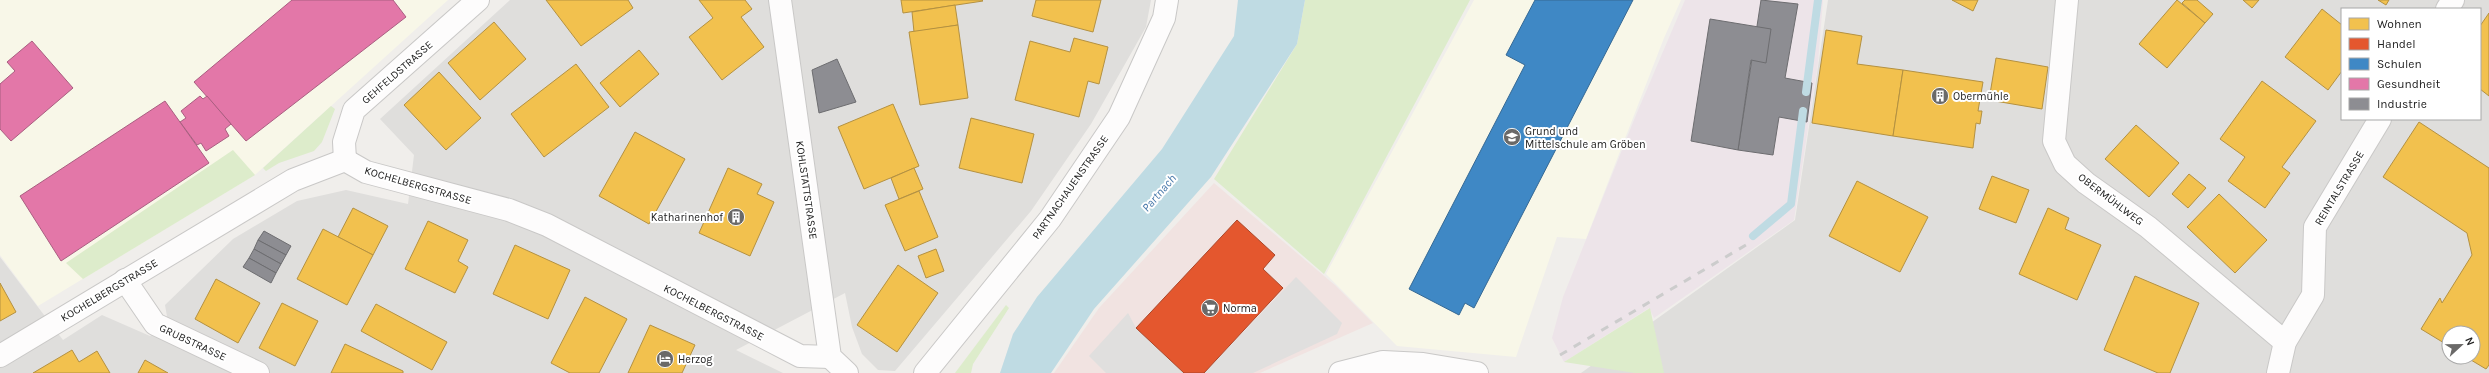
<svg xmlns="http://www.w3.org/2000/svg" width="2489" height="373" font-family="Karla,sans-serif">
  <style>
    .residential { fill: #dfdedc; fill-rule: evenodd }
    .commercial { fill: #f1e3e1 }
    .industrial { fill: #ede4e9 }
    .education { fill: #f8f7e8 }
    .grass { fill: #ddeccb }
    .parking { fill: #e0dfde }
    .water { fill: #bfdbe3 }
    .homes { fill: #f2c14e; stroke: #b49141 }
    .shops { fill: #e4572e; stroke: #aa472a }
    .schools { fill: #3f88c5; stroke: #366994 }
    .health { fill: #e377a8; stroke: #a95e80 }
    .industry { fill: #8d8d92; stroke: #6d6d70 }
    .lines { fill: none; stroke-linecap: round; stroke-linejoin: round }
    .stream { stroke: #bfdbe3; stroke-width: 8 }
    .street-casing { stroke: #c9c8c7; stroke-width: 24 }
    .street { stroke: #fdfcfc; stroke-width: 22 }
    .rail { stroke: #ccc; stroke-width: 3; stroke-dasharray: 8 8; stroke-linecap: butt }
    .labels { text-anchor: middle; stroke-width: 4; stroke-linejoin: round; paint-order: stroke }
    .street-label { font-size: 11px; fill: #222; stroke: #fff }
    .poi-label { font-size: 11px; fill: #222; stroke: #fff; text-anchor: start }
    .water-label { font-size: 12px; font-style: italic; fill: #4a7aab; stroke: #fff }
  </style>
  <rect width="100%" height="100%" fill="#f0eeeb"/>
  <g class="residential">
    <polygon points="510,0 1151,0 1146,27 1091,124 1031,211 895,371 878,370 862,354 852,327 845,293 736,350 783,373 0,373 0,257 63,340 102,315 150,336 168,322 165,305 233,239 297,201 346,190 408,204 414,155 380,119"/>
    <path d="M1828 0H2489V373H1581L1795 220ZM2342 9H2480V119H2342ZM2449 333H2473V357H2449Z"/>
  </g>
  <polygon class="commercial" points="1214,183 1336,286 1373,323 1260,373 1054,373 1099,308"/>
  <polygon class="industrial" points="1685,0 1823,0 1818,63 1794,220 1654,318 1649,308 1564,362 1552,338 1563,297 1636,115"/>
  <g class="education">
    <polygon points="0,0 448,0 256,174 38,306 0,255"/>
    <polygon points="1474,0 1681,0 1664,38 1586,239 1557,237 1516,357 1397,346 1326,274"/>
  </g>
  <g class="grass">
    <polygon points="1305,0 1470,0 1324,274 1214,179 1297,44"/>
    <polygon points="331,106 335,109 322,142 314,151 279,163 266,171 263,168"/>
    <polygon points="233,150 255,175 83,279 66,263"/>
    <polygon points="1006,305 1009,308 973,364 971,373 955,373"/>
    <polygon points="1650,308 1664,373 1635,373 1564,362"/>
  </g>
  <g class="parking">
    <polygon points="1296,277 1342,323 1337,334 1253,373 1204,373"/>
    <polygon points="1128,313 1136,328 1184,373 1106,373 1089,356"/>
  </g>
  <polygon class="water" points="1238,0 1305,0 1297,44 1211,177 1094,309 1051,373 1000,373 1013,334 1037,297 1162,149 1234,36"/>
  <g class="homes">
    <polygon points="546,0 628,0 633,8 581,46"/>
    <polygon points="699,0 745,0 752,9 741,17 764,47 722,80 689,37 713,18"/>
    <polygon points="901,0 982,0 983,1 903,13"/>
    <polygon points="1036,0 1101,0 1093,32 1032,16"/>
    <polygon points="1952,0 1978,0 1973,11"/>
    <polygon points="2177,0 2205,23 2167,68 2139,44"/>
    <polygon points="2185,0 2197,0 2213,14 2205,23 2182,3"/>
    <polygon points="2243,0 2259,0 2252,8"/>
    <polygon points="2378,0 2389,0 2386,5"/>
    <polygon points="955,5 958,25 914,32 912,12"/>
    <polygon points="2322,9 2342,25 2342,71 2328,90 2285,57"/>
    <polygon points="2489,13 2489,96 2480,89 2480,26"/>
    <polygon points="494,22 526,59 480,100 448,63"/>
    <polygon points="958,25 968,98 920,105 909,32"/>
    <polygon points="1826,30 1862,36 1857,64 1903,70 1893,136 1812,123"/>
    <polygon points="1074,38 1108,47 1099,84 1088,81 1079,117 1015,100 1030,41 1070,52"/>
    <polygon points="639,50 659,74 620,107 600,83"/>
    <polygon points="1996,58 2048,67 2042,109 1989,100"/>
    <polygon points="576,64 609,107 544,157 511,114"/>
    <polygon points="1903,70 1983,82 1978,111 1982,111 1980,124 1976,123 1973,148 1893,136"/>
    <polygon points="439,72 481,118 446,150 404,105"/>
    <polygon points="2262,81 2316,121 2282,167 2290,173 2265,208 2228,181 2245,157 2220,139"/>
    <polygon points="893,104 919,166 864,189 838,127"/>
    <polygon points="971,118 1034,134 1022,183 959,168"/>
    <polygon points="2419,122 2489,168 2489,365 2486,369 2466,357 2473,357 2473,333 2449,333 2449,346 2421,329 2440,298 2442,303 2472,255 2467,233 2383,177"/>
    <polygon points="2136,125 2179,163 2149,197 2105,159"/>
    <polygon points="635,132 685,159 649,224 599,196"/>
    <polygon points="728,168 762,184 757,194 774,202 750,256 699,233"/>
    <polygon points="914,168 923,189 899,199 891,178"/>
    <polygon points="2189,174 2206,188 2188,208 2172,194"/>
    <polygon points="1992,176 2029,190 2016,223 1979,209"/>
    <polygon points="1857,181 1928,217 1900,272 1829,236"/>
    <polygon points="919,191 938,237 905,251 885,205"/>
    <polygon points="2219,194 2267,240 2235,273 2187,227"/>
    <polygon points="353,208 388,226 373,255 338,237"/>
    <polygon points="2048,208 2069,218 2065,229 2101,245 2077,300 2019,274"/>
    <polygon points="428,221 468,240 458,261 468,267 455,293 405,269"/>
    <polygon points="323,229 373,255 347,305 297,279"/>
    <polygon points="515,245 570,270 548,319 493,294"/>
    <polygon points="936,249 944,271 926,278 918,256"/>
    <polygon points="898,265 938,293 897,352 857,325"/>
    <polygon points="2135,276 2199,303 2170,373 2158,373 2104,350"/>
    <polygon points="216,279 260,303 238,343 195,319"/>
    <polygon points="0,283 16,312 0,321"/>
    <polygon points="585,297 627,319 599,373 570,373 551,363"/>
    <polygon points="282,303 318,321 295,366 259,348"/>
    <polygon points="376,304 447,342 432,370 361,331"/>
    <polygon points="650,325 695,345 682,373 628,373"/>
    <polygon points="345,344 403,371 403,373 331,373"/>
    <polygon points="72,350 79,362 97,351 110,373 33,373"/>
    <polygon points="145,360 168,373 138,373"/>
  </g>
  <polygon class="shops" points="1237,220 1275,255 1263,269 1283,288 1204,373 1184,373 1136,328"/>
  <polygon class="schools" points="1535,0 1633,0 1474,308 1465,303 1459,315 1409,289 1525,65 1506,55"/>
  <g class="health">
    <polygon points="292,0 393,0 406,17 246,141 194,82"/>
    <polygon points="32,41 73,88 11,141 0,129 0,84 15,71 7,62"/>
    <polygon points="200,96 203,99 207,96 231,124 225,129 229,136 206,151 201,143 197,145 180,122 186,118 181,111"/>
    <polygon points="165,101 209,163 61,261 20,196"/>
  </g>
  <g class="industry">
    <polygon points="1761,0 1798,4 1785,78 1812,83 1807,122 1779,117 1773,155 1738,150"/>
    <polygon points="1710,19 1771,29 1766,63 1751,60 1738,150 1691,141"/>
    <polygon points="837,59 856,102 819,113 812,70"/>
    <polygon points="264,231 291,246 286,255 258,240"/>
    <polygon points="258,240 286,255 281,264 254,249"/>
    <polygon points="254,249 281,264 276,273 249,258"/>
    <polygon points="249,258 276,273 271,283 243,267"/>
  </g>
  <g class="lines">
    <g class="stream">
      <polyline points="1806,92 1818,0"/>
      <polyline points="1753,236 1791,204 1803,111"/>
    </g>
    <defs>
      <g id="street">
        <polyline points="780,0 830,357 847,373"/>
        <polyline points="2067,0 2054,141 2065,164 2086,183 2148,227 2285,342"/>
        <polyline points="2447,9 2453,0"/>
        <polyline points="345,160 366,172 509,210 547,225 800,356 830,357"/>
        <polyline points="345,160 344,142 354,110 478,0"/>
        <polyline points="125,280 155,324 258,373"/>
        <polyline points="0,356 293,180 345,160"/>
        <polyline points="925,373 1050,219 1119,117 1164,18 1167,0"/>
        <polyline points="1340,373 1383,362 1423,364 1477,373"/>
        <polyline points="2278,373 2285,342 2313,295 2315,227 2380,119"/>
      </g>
    </defs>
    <use href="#street" class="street-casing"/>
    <use href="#street" class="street"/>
    <polyline class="rail" points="1560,355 1751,242"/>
  </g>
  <defs>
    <symbol id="building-disc" viewBox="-11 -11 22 22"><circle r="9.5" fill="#6a6968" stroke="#fff"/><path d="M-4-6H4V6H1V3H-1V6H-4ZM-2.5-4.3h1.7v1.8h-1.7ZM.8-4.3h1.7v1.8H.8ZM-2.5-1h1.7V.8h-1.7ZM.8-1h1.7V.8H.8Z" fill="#fff"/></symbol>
    <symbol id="school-disc" viewBox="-11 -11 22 22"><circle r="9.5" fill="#6a6968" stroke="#fff"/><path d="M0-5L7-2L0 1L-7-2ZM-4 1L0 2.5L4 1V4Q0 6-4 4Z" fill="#fff"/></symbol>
    <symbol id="supermarket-disc" viewBox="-11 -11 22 22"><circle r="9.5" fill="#6a6968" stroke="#fff"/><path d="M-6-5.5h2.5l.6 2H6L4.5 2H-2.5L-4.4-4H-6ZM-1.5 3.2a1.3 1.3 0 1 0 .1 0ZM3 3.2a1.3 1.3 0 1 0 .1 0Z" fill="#fff"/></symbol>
    <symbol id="hotel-disc" viewBox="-11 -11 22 22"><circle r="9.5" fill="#6a6968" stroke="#fff"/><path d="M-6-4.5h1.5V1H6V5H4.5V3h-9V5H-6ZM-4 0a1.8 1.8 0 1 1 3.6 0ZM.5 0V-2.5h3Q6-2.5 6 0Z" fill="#fff"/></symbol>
  </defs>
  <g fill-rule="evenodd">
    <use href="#building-disc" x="1930" y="86" width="20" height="20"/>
    <use href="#school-disc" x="1502" y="127" width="20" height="20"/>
    <use href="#building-disc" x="726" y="207" width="20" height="20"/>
    <use href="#supermarket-disc" x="1200" y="298" width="20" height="20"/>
    <use href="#hotel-disc" x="655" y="349" width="20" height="20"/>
  </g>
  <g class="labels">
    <g class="street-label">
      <text transform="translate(397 72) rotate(-41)" y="4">GEHFELDSTRASSE</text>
      <text transform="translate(418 185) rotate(16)" y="4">KOCHELBERGSTRASSE</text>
      <text transform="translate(1070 187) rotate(-55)" y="4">PARTNACHAUENSTRASSE</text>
      <text transform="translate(2339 188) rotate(-59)" y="4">REINTALSTRASSE</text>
      <text transform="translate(807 190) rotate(82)" y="4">KOHLSTATTSTRASSE</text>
      <text transform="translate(2111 199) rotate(37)" y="4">OBERMÜHLWEG</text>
      <text transform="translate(109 290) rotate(-31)" y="4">KOCHELBERGSTRASSE</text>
      <text transform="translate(714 312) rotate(27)" y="4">KOCHELBERGSTRASSE</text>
      <text transform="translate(193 342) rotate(25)" y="4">GRUBSTRASSE</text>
    </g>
    <g class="poi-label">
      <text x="1953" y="100">Obermühle</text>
      <text x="1525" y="135">Grund und<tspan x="1525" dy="13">Mittelschule am Gröben</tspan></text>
      <text x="723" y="221" text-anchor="end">Katharinenhof</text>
      <text x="1223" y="312">Norma</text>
      <text x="678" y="363">Herzog</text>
    </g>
    <g class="water-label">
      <text transform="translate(1159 193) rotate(-49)" y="4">Partnach</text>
    </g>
  </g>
  <rect x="2341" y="8" width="140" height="112" fill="#ffffff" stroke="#a7a7a7"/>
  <rect x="2349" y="18" width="20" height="12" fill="#f2c14e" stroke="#a7a7a7"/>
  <text x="2377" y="28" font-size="12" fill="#222222">Wohnen</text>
  <rect x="2349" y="38" width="20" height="12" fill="#e4572e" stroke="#a7a7a7"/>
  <text x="2377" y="48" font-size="12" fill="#222222">Handel</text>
  <rect x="2349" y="58" width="20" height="12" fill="#3f88c5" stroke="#a7a7a7"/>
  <text x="2377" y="68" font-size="12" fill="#222222">Schulen</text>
  <rect x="2349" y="78" width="20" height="12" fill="#e377a8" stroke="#a7a7a7"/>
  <text x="2377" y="88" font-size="12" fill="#222222">Gesundheit</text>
  <rect x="2349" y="98" width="20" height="12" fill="#8d8d92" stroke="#a7a7a7"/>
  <text x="2377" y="108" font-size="12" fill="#222222">Industrie</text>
  <g transform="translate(2461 345) rotate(68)"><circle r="19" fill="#ffffff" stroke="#a7a7a7"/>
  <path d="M0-3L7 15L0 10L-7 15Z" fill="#6a6968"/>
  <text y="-6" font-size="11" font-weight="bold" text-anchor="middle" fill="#222222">N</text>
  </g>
</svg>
